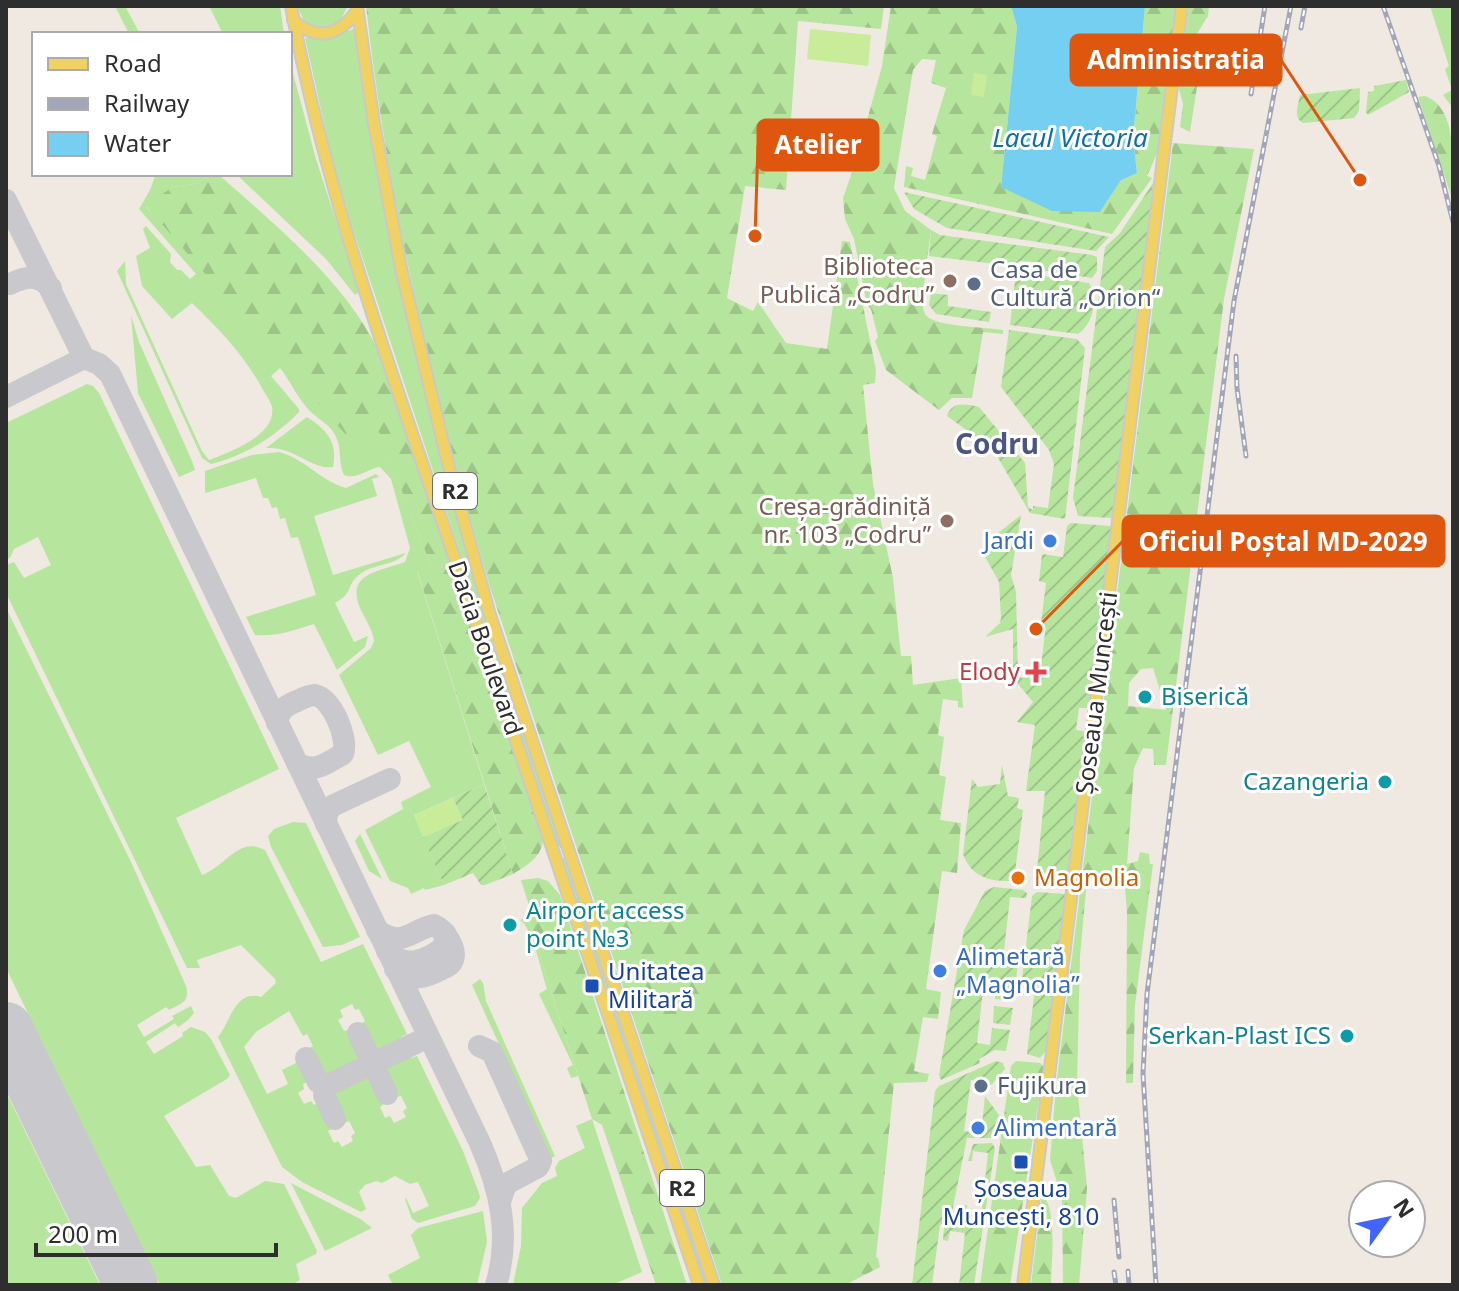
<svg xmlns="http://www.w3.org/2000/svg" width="1459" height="1291" font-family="'Noto Sans',sans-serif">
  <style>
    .grass { fill: #b6e59e }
    .forest { fill: url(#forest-firs); fill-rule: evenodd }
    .garden { fill: url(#garden-furrows) }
    .pitch { fill: #c9ec9a }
    .water { fill: #75cff0 }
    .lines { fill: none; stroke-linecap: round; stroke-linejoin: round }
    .taxiway { stroke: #c9c8cc; stroke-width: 22 }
    .runway { stroke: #c9c8cc; stroke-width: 54 }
    .primary-casing { stroke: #c9c9c9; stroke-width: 14 }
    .primary { stroke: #f2d163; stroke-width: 10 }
    .rail-casing { stroke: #a3a6b8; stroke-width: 5 }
    .rail { stroke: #fff; stroke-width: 2; stroke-dasharray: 6; stroke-linecap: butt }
    .education-dot { fill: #8d6e63; stroke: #fff; stroke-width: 3 }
    .service-dot { fill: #5c6f8a; stroke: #fff; stroke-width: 3 }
    .shop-dot { fill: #3f7fe0; stroke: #fff; stroke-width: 3 }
    .health-dot { fill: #e0444e; stroke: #fff; stroke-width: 3 }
    .culture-dot { fill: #0f9aa8; stroke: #fff; stroke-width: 3 }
    .food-dot { fill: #e8710a; stroke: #fff; stroke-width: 3 }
    .transit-dot { fill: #1a4fb4; stroke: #fff; stroke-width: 3 }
    .labels { text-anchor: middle; stroke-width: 6; stroke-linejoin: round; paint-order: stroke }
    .shield { fill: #fff; stroke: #6d6d6d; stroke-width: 2 }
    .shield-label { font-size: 22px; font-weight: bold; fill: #2e2e2e }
    .education-label { font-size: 24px; fill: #785e54; stroke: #fff; text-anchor: end }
    .service-label { font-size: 24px; fill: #4e5e75; stroke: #fff; text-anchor: start }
    .shop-label { font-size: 24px; fill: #366cbe; stroke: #fff; text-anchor: start }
    .street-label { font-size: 24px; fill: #2e2e2e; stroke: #fff }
    .health-label { font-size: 24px; fill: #be3a42; stroke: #fff; text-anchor: end }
    .culture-label { font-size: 24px; fill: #0d838f; stroke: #fff; text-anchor: start }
    .food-label { font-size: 24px; fill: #c56008; stroke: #fff; text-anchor: start }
    .transit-label { font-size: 24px; fill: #164399; stroke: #fff; text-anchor: start }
    .water-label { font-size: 26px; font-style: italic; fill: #0d6fa3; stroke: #fff }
    .quarter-label { font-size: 28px; font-weight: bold; fill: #4d5680; stroke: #fff }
    .leader { fill: none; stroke: #df570e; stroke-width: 3 }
    .callout-dot { fill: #df570e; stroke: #fff; stroke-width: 3 }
    .callout { fill: #df570e; stroke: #df570e; stroke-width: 3 }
    .callout-label { font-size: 26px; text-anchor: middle; font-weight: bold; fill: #fff }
  </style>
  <defs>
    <pattern id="forest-firs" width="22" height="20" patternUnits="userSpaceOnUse" patternTransform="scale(2)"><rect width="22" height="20" fill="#b6e59e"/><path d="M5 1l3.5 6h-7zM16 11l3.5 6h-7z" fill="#9dc588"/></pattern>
    <pattern id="garden-furrows" width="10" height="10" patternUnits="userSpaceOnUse" patternTransform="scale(2)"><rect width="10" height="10" fill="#b6e59e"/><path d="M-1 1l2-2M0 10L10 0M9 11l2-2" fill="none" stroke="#9dc588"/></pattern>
  </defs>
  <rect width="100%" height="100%" fill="#efe9e1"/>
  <g class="grass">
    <polygon points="115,6 125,6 140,34 129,34"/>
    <polygon points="209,6 280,6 284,34 223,34"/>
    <polygon points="297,6 348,6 339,23 324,29 306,25"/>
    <polygon points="1430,6 1453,7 1453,108 1443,95 1452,90 1445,69 1449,66"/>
    <path d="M356 28C382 188 411 346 453 503 484 618 524 731 562 844L561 848 557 845 352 226 333 163 305 38 332 37Z"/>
    <polygon points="290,62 316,159 359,292 355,295 326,259 236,174 290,174"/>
    <path d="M156 174H213L195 184 172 187 146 207 379 431 431 566 417 571 484 784 414 815 444 885 425 890 424 888 411 894 408 888 390 881 365 830 403 809 401 802 431 787 409 741 378 755 339 675 371 648 374 641C373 631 367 622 362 612 343 574 377 572 405 562L410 548 391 479 380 467C366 469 358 480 344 475 338 463 342 449 336 437 331 424 318 420 309 410 297 397 291 382 280 368L271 376 299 409V412C275 437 244 456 211 464L202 458 117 271 125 261 126 284 202 451 209 460C229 453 277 435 272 407 271 402 266 395 263 390 245 356 220 330 192 303L172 319 142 286 136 256 150 248 143 229 146 226 171 254 170 262 177 270H181L190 279 196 274 139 209 150 190Z"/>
    <polygon points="131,315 139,342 192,461 195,470 179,477 138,393"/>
    <path d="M87 384 93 386 99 393 279 769 176 818 202 875C227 866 238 836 265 850L321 962 363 944 407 1034 401 1037 402 1041 383 1054 382 1051 376 1054 362 1031 364 1030 361 1024 365 1021 359 1009 355 1010 352 1004 340 1010 343 1017 338 1020 344 1031 348 1030 352 1036 354 1035 364 1055 361 1056 363 1060 332 1079 330 1076 324 1079 310 1056 312 1054 309 1048 313 1046 307 1034 303 1036 289 1011 256 1032 244 1047 267 1094 288 1084 282 1070 302 1060 311 1080 303 1084 304 1089 298 1093 304 1104 311 1101 314 1105 321 1101 331 1121 329 1123 332 1129 328 1131 334 1143 338 1141 342 1147 353 1141 351 1136 355 1133 349 1121 345 1123 342 1116 339 1117 329 1092 362 1073 363 1076 369 1073 384 1096 381 1097 384 1104 380 1107 385 1118 390 1116 394 1123 406 1117 403 1111 407 1108 401 1096 397 1097 382 1072 384 1071 382 1067 401 1055 403 1057 409 1054 411 1058 417 1056 463 1151 479 1193 480 1198 475 1206 418 1223 412 1219 405 1199 406 1198 413 1213 429 1206 418 1182 410 1184 395 1176 382 1183 376 1181 365 1185 359 1192 366 1209 361 1212 302 1182 282 1167 218 1037C230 1023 235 989 261 997L276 983 275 979 241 945 197 960 200 968H187L6 593V565L14 562 24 578 51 565 38 537 14 549 10 558 6 559V423Z"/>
    <path d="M307 417C327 430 338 442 333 467 311 470 295 446 266 448Z"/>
    <path d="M279 452C305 459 321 481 346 488L376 474 379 477 372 479 377 496 314 516 333 575 406 553C393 567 373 563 359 575 345 586 355 592 335 603L354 642 368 636 365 647 337 670 314 624C294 630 277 637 255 635L246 617 316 595 298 537 291 538 285 518 280 519 277 507 272 508 268 498H263L256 478 205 493V471L252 455Z"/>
    <path d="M6 608 132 864 186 986C190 1002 182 1003 169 1010L166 1007 137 1025 144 1037 174 1019 172 1016 191 1006 194 1013 187 1021 178 1027 175 1023 146 1042 154 1054 183 1036 182 1033 191 1027 205 1032 211 1039 230 1075 227 1079 164 1116 196 1167 210 1165 229 1196 236 1198 265 1181 284 1184 317 1251 316 1254 296 1264 300 1280 291 1285H160L6 968Z"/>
    <polygon points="293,822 306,823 360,937 342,945 323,947 271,847 268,836 274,829"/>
    <polygon points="360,834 382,879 369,871 355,841"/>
    <polygon points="565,857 568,859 709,1285 704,1285 562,859"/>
    <path d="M527 917 578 1076 571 1078 567 1068 573 1065 539 994 547 989C541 971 533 929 520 920Z"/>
    <polygon points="480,979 483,983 486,1001 555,1156 551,1158 472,985"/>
    <polygon points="6,1092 100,1285 6,1285"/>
    <polygon points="592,1119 642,1272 612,1285 513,1285 521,1246 522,1208 542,1183 557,1176 555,1168 559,1161 585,1148 576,1126"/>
    <polygon points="291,1183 362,1220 372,1228 325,1251"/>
    <polygon points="483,1211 487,1242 477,1285 393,1285 388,1275 420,1258 411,1235 418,1228"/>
  </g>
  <g class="forest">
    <path d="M366 6H884L881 29 798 21 786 190 745 186 727 298 753 311 758 302 786 343 827 349 842 241 850 242 876 370 875 383 863 385 873 484 893 578 901 656H911L913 685 961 678 963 708 958 707V701L943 699 938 735 944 737 939 775 946 777 940 820 961 823 957 873 942 871 926 989 941 992 938 1019 923 1017 914 1071 929 1074 927 1082 894 1083 876 1257 878 1258 880 1267 845 1285H722L490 587C434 398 388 203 366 6Z"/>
    <path d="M891 6H1009L1012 9 1017 27 1001 187 1100 212 1121 179 1137 173 1133 138 1145 6H1177L1159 149 1147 176 1152 178 1112 234 904 187 906 166 913 168 911 176 925 180 937 136 932 134 946 88 931 83 936 60 922 59 913 70 894 188 905 211 931 230 922 300C923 307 923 314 929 318 945 327 984 327 1003 330V334L983 332 972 398H952L939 410 886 370 875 341 878 337 871 309 867 304 854 239 845 219 843 198 855 164 882 66Z"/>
    <polygon points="1189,6 1209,6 1208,16 1190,45 1186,45 1185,40"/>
    <polygon points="1205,35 1190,132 1180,127 1183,104 1179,89 1186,55 1196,48"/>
    <path d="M1425 96C1459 108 1453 168 1453 201L1418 97Z"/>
    <path d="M1173 143 1254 149 1224 299 1166 765H1154L1153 749 1143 748 1134 768 1127 864 1138 861 1140 852 1149 854 1150 864H1153L1135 1005 1133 1083H1126L1127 912 1125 888 1104 880 1087 879 1080 956 1077 1084 1087 1188 1079 1285H1063L1062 1198 1050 1160 1056 1086ZM1153 668 1166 710 1128 706 1129 683 1141 669Z"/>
    <path d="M213 174H218C275 225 346 282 379 352L543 838C543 857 527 865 513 874L417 570 431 566 379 432 353 443 146 206 172 187 195 184Z"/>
    <polygon points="538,878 548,881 560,895 687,1285 656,1285 602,1125 592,1119 527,917 532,915 521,880"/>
    <polygon points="1016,1061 1040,1063 1044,1067 1010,1285 980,1285 1011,1066"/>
    <path d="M1042 1194C1058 1210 1051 1262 1051 1285H1031Z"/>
  </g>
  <g class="garden">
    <polygon points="1406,80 1409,92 1368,115 1366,112 1368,92 1374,91 1374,86"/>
    <path d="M1360 88 1359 111 1354 118 1303 123C1293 117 1298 106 1300 95Z"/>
    <polygon points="1153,183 1115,515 1111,518 1078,516 1073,498 1105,247 1120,233"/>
    <polygon points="904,192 1109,237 1096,251 947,228 914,209"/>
    <polygon points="931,230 940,235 1092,255 1097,257 1097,271 1092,278 1040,270 1035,262 1020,261 1012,266 929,256"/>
    <path d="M1016 272 1089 283C1099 299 1093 324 1078 334L1010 325Z"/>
    <polygon points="931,293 948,295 948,306 991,312 989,322 936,314 929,305"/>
    <path d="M1009 330 1077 339 1085 348 1065 519 1030 513 997 456 987 445 947 416C952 401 965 404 979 407L1025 463 1028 507 1033 510V506L1048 508 1054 464 1049 450 1001 387Z"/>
    <path d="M1021 515 1011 575 1016 592 1018 677 1024 678 1025 673 1040 675 1045 633 1040 631 1046 583 1039 581 1042 554 1063 557 1067 526 1071 523 1110 526 1113 530 1091 695 1087 708H1079L1076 730 1084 731 1087 737 1068 884C1056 887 1044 889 1036 880L1045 791H1026L1035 725 1017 722 1033 702 1013 678V629L985 637 1000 623 1001 618 999 582 983 553V545Z"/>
    <path d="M1002 765 1008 796 1019 798 1017 808 1023 810 1015 872H1010L1009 881C987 881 971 876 963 854L972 779 978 787 1000 784Z"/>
    <polygon points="484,784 513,874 485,885 481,885 473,873 444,885 423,837 462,820 453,798"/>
    <polygon points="994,887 1023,890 1027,893 1026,898 1010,897 1003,960 1018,962 1014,1000 995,999 997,982 984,981 977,1043 990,1045 992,1028 1010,1030 1006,1051 995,1050 979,1059 980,1063 941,1080 939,1075 964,930 985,891"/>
    <polygon points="1037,892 1065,894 1066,897 1046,1051 1040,1058 1027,1054 1035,989 1021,987 1032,896"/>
    <polygon points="994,1006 1013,1008 1010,1025 993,1023"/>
    <polygon points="996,1061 1003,1063 1005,1069 986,1091 987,1082 971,1080 964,1131 981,1134 985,1096 999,1115 996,1138 967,1138 951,1217 940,1225 932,1285 912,1285 935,1091 939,1086"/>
    <polygon points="992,1143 995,1148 984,1221 959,1217 961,1205 967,1205 966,1214 981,1216 988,1153 973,1151 972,1161 968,1161 973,1144"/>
    <polygon points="954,1222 983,1227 974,1285 959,1285 965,1233 950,1231 948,1241 943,1240 944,1228"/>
  </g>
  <g class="pitch">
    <polygon points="810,29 871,35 868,66 807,59"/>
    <polygon points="974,73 987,75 984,97 971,95"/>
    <polygon points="453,798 463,820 423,837 414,815"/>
  </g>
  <polygon class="water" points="1009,6 1145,6 1133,138 1137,173 1121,180 1100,212 1052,211 1001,187 1017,27 1012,9"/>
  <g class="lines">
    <g class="taxiway">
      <polyline points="6,200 84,358 6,397"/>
      <path d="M10 284C26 276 38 274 51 288"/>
      <path d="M84 358 99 364 110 374 480 1143C500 1189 511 1235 496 1285"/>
      <path d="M277 723C280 709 285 706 297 701 303 698 309 695 315 695 332 698 349 739 343 754 326 763 316 774 297 763"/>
      <polyline points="326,824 327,813 332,806 390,779"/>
      <path d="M377 930C403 949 410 930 434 925 444 929 459 950 452 962 450 966 446 967 442 969 425 978 412 982 395 969"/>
      <path d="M387 951C405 969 426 961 444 947L445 933"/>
      <polyline points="358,1033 368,1055 380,1061"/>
      <polyline points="479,1046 492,1052 541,1161 538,1167 506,1184 500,1202"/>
      <polyline points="306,1058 318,1082 326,1086"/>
      <polyline points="378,1061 376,1071 387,1094"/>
      <polyline points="326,1086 428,1037"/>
      <polyline points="326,1086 324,1095 335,1119"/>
    </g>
    <polyline class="runway" points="6,1029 131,1285"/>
    <defs>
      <g id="primary">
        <path d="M291 6C326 196 394 379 456 562 538 803 619 1044 699 1285"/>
        <polyline points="357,6 374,123 402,273 449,467 490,615 714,1285"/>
        <path d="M293 20C317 42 340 36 357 10"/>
        <polyline points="1023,1285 1182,6"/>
      </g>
    </defs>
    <use href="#primary" class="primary-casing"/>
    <use href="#primary" class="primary"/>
    <defs>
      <g id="rail">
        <polyline points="1383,6 1439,166 1453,222"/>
        <polyline points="1301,28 1305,6"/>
        <polyline points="1251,94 1265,6"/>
        <polyline points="1236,356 1237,388 1246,456"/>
        <polyline points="1114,1200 1119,1257"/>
        <polyline points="1128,1271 1129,1285"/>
        <polyline points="1114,1272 1116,1285"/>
        <polyline points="1156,1285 1143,1074 1147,994 1234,301 1291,6"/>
      </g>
    </defs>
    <use href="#rail" class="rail-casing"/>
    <use href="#rail" class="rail"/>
  </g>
  <g class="education-dot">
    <circle cx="950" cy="281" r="8"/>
    <circle cx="947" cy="521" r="8"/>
  </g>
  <g class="service-dot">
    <circle cx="974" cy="284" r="8"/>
    <circle cx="981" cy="1086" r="8"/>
  </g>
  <g class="shop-dot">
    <circle cx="1050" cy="541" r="8"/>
    <circle cx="940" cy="971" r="8"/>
    <circle cx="978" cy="1128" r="8"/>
  </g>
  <path class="health-dot" d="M1032 660h8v8h8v8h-8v8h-8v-8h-8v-8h8z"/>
  <g class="culture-dot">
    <circle cx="1145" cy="697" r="8"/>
    <circle cx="1385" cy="782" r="8"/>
    <circle cx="510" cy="925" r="8"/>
    <circle cx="1347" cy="1036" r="8"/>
  </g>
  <circle class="food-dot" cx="1018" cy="878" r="8"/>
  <g class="transit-dot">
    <rect x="584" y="978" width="16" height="16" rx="4"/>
    <rect x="1013" y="1154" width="16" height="16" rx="4"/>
  </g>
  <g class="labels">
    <g class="shield">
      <rect x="433" y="473" width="44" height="36" rx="6"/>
      <rect x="660" y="1170" width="44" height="36" rx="6"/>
    </g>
    <g class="shield-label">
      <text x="455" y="499">R2</text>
      <text x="682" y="1196">R2</text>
    </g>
    <g class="education-label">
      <text x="934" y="275">Biblioteca<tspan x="934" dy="28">Publică „Codru”</tspan></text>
      <text x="931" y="515">Creșa-grădiniță<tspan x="931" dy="28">nr. 103 „Codru”</tspan></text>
    </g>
    <g class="service-label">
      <text x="990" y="278">Casa de<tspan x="990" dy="28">Cultură „Orion“</tspan></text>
      <text x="997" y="1094">Fujikura</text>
    </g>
    <g class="shop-label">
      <text x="1034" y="549" text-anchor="end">Jardi</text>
      <text x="956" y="965">Alimetară<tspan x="956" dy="28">„Magnolia”</tspan></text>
      <text x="994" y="1136">Alimentară</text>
    </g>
    <g class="street-label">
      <text transform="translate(485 648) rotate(71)" y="8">Dacia Boulevard</text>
      <text transform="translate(1097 693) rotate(-83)" y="8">Șoseaua Muncești</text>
    </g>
    <g class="health-label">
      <text x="1020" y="680">Elody</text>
    </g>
    <g class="culture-label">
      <text x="1161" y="705">Biserică</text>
      <text x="1369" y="790" text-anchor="end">Cazangeria</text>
      <text x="526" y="919">Airport access<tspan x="526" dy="28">point №3</tspan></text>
      <text x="1331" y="1044" text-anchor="end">Serkan-Plast ICS</text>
    </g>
    <g class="food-label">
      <text x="1034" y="886">Magnolia</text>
    </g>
    <g class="transit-label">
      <text x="608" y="980">Unitatea<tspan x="608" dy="28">Militară</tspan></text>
      <text x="1021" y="1197" text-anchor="middle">Șoseaua<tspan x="1021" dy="28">Muncești, 810</tspan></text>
    </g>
    <g class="water-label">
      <text x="1070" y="147">Lacul Victoria</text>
    </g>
    <g class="quarter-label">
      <text x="997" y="454">Codru</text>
    </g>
  </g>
  <path class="leader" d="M1360 180L1281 60M755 236L758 145M1036 629L1123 541"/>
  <g class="callout-dot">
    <circle cx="1360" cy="180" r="8"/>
    <circle cx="755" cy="236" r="8"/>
    <circle cx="1036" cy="629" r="8"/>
  </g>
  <g class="callout">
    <rect x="1071" y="35" width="210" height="50" rx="8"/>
    <rect x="758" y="120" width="120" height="50" rx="8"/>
    <rect x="1123" y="516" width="321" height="50" rx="8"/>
  </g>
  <g class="callout-label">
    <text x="1176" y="69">Administrația</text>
    <text x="818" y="154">Atelier</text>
    <text x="1283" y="551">Oficiul Poștal MD-2029</text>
  </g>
  <rect width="1459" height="1291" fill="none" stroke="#2e2e2e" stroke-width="16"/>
  <rect x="32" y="32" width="260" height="144" fill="#ffffff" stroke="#ababab" stroke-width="2"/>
  <rect x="48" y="58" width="40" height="12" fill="#f2d163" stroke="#ababab" stroke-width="2"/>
  <text x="104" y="72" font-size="24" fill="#2e2e2e">Road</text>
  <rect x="48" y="98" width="40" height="12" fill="#a3a6b8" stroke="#ababab" stroke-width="2"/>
  <text x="104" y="112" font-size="24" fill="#2e2e2e">Railway</text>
  <rect x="48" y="132" width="40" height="24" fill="#75cff0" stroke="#ababab" stroke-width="2"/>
  <text x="104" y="152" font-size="24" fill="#2e2e2e">Water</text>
  <g transform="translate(1387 1219) rotate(57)"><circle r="38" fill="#ffffff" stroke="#ababab" stroke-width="2"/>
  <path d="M0-6L14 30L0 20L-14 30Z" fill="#4264fb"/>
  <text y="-12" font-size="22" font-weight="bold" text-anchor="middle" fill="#2e2e2e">N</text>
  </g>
  <path d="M36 1243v12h240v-12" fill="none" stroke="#2e2e2e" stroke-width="4"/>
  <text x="48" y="1243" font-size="24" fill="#2e2e2e" stroke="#ffffff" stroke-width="6" paint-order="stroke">200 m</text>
</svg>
